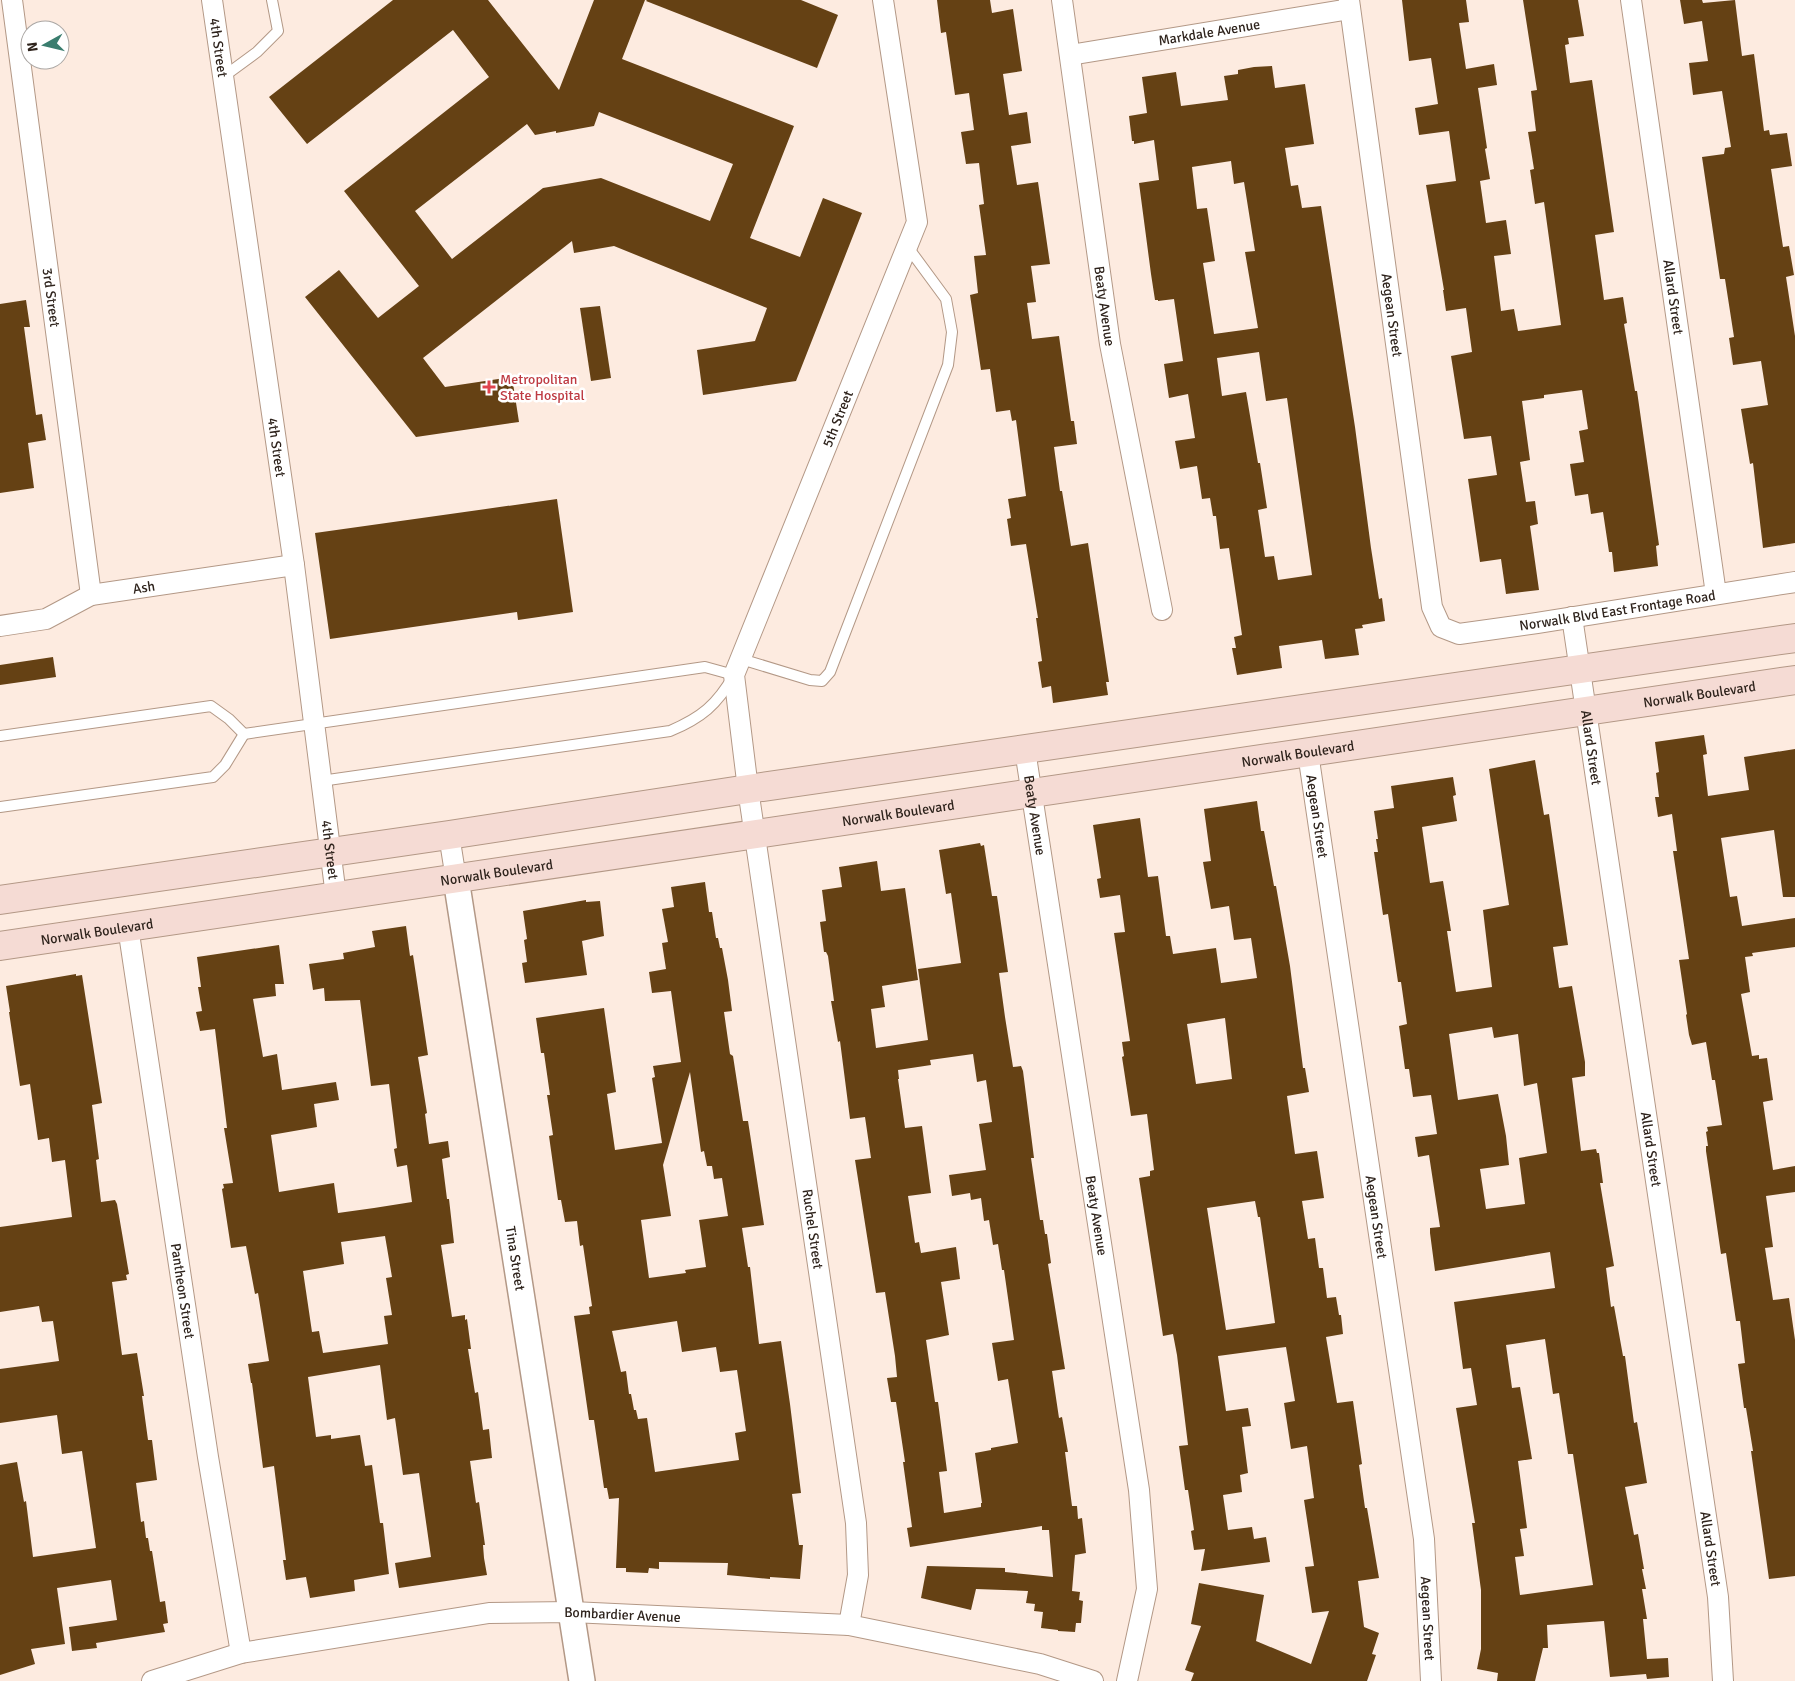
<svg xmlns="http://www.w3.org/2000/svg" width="1795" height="1681" font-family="Signika,sans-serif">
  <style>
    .building { fill: #654114; fill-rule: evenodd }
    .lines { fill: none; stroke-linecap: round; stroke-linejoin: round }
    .service-casing { stroke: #b39886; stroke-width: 12 }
    .minor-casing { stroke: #b39886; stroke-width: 22 }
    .tertiary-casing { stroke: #b39886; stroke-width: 28 }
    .secondary-casing { stroke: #b39886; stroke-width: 30 }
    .service { stroke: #fff; stroke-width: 10 }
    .minor { stroke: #fff; stroke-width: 20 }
    .tertiary { stroke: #fff; stroke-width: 25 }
    .secondary { stroke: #f5dbd4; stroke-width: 28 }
    .health-dot { fill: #e0444e; stroke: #fff; stroke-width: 2 }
    .labels { text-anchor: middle; stroke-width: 5; stroke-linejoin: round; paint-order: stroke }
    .street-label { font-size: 14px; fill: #2e231c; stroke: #fff }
    .health-label { font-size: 14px; fill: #be3a42; stroke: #fff; text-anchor: start }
  </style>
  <rect width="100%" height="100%" fill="#fdebe0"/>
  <g class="building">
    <path d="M393 0H488L559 90 594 0H645L622 59 794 126 750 238 800 257 823 198 862 213 796 381 703 395 697 350 755 341 767 308 614 246 574 253 572 241 423 358 445 387 512 377 519 422 416 437 305 297 339 270 378 318 419 286 344 191 489 77 453 30 307 144 269 97ZM599 112 733 164 710 221 601 178 543 188 452 259 415 211 527 124 535 135 556 131V133L594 126Z"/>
    <polygon points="647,0 801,0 838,15 817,68 646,1"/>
    <polygon points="937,0 990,0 992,13 1013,9 1022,71 1003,74 1009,115 1027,112 1031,143 1011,146 1017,185 1038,182 1050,264 1031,266 1036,302 1027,303 1032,339 1059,336 1071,421 1074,421 1077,444 1054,447 1060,491 1062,491 1071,546 1088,543 1109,682 1106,682 1108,695 1053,703 1051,686 1042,688 1038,662 1042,661 1036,618 1038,618 1026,544 1011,546 1007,519 1011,518 1008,499 1026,496 1016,420 1012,421 1010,410 996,412 990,369 981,370 970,295 978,293 974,256 986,255 979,205 984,204 979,163 966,164 961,132 974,130 969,93 955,95 946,32 941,33"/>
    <polygon points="1402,0 1466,0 1469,22 1459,23 1466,69 1494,64 1497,85 1478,88 1487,148 1485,149 1490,179 1480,181 1486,223 1506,220 1511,254 1494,256 1501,311 1514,309 1518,331 1561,325 1544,202 1535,204 1530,170 1534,169 1528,132 1536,131 1531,91 1537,90 1523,0 1578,0 1584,36 1568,38 1569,44 1565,45 1570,83 1592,80 1614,232 1595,235 1604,300 1623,297 1627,323 1624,324 1635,391 1637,391 1659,545 1656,546 1658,566 1614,572 1612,552 1609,552 1603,512 1591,514 1588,494 1575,496 1570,464 1584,462 1579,431 1588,429 1582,390 1544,395 1544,398 1522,401 1530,460 1520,462 1526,502 1535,501 1538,524 1530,526 1539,590 1506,594 1501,559 1480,562 1468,479 1497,475 1491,436 1464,439 1451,356 1472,352 1466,308 1446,311 1443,290 1444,290 1426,185 1456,181 1449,131 1419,135 1415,108 1438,104 1431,58 1409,61"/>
    <polygon points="1680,0 1702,0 1703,3 1735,0 1742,56 1754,54 1764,131 1769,130 1770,135 1787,133 1792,166 1771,169 1783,247 1789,246 1794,275 1786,277 1795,336 1795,543 1763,548 1753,463 1750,464 1741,409 1768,405 1761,361 1733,365 1729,338 1734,337 1725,279 1720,279 1702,157 1724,154 1725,148 1731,147 1722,91 1693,95 1689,63 1708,61 1702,21 1684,24"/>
    <path d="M1272 66 1275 88 1305 84 1314 144 1285 148 1291 186 1298 185 1302 208 1321 206 1355 427 1371 548 1379 599 1382 598 1385 621 1362 625 1363 628 1355 629 1359 655 1325 659 1322 640 1279 646 1282 668 1237 675 1232 648H1236L1234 637 1242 635 1229 548 1220 549 1216 516H1213L1210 498 1202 499 1197 466 1180 469 1175 441 1195 438 1188 394 1169 398 1164 364 1183 361 1174 299 1158 301V300H1155L1151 274 1139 183 1159 180 1154 140 1134 144V141H1132L1129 116 1147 113 1142 77 1176 72 1181 106 1228 100 1224 76 1238 74V70L1254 67ZM1231 161 1234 184 1244 182 1255 251 1245 252 1258 328 1214 334 1203 263 1215 261 1207 208 1197 209 1192 167ZM1259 352 1266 401 1287 398 1312 575 1278 580 1274 556 1265 557 1258 510 1267 508 1260 463H1258L1246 392 1222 396 1217 358Z"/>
    <polygon points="26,300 30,327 24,327 36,415 42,414 46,440 28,443 34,488 0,493 0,304"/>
    <polygon points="600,306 611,378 591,381 580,308"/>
    <polygon points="557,499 573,612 518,620 517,612 330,639 315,533"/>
    <polygon points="53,657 56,677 0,685 0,665"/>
    <polygon points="1704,735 1707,754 1703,755 1708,796 1749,790 1744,757 1795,749 1795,897 1783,897 1774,830 1721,838 1730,897 1737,896 1742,926 1795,918 1795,947 1752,953 1753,956 1745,957 1750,992 1741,994 1752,1056 1759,1055 1759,1059 1767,1058 1773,1100 1763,1102 1773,1170 1795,1166 1795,1192 1766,1196 1773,1247 1765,1248 1773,1300 1789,1298 1795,1340 1795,1576 1769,1579 1751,1451 1753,1451 1746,1408 1744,1408 1738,1364 1745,1363 1740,1321 1736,1321 1726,1253 1721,1254 1706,1151 1706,1146 1708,1146 1706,1132 1708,1131 1707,1127 1722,1125 1715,1080 1712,1080 1706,1042 1692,1045 1689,1035 1686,1015 1687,1014 1679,960 1689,959 1673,851 1677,851 1672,814 1658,817 1655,797 1659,797 1656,773 1659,772 1655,742"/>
    <path d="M1535 760 1544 815 1549 814 1568 945 1553 947 1559 988 1572 986 1585 1062V1076L1572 1078 1581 1151 1596 1149 1597 1153H1599L1603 1183H1600L1614 1266 1606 1268 1611 1307 1614 1306 1623 1356H1625L1634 1423 1637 1422 1647 1483 1625 1487 1634 1535 1638 1534 1644 1569H1642L1646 1589H1642L1647 1619H1643L1647 1659 1668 1658 1669 1677 1647 1679 1646 1674 1610 1677 1604 1621 1547 1625 1548 1648H1543L1535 1681H1497L1498 1673 1477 1669 1481 1649V1590L1472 1523H1475L1456 1408 1477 1405 1471 1368 1463 1369 1454 1302 1555 1288 1550 1252 1435 1271 1430 1233V1228L1440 1227 1429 1155 1418 1157 1415 1137 1437 1134 1431 1095 1413 1097 1409 1069H1405L1399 1026 1407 1024 1401 982H1398L1388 914 1383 915 1374 852H1378L1376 839H1378L1374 811 1394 808 1391 786 1453 777 1456 795 1453 796 1457 821 1422 827 1430 883 1443 881 1451 931H1447L1456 992 1492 987 1483 910 1509 905 1489 769ZM1492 1027 1494 1038 1518 1034 1524 1086 1537 1083 1547 1153 1519 1158 1525 1204 1486 1209 1480 1169 1509 1165 1506 1136 1498 1094 1458 1100 1449 1034ZM1545 1339 1553 1394 1559 1393 1568 1454H1573L1574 1461 1593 1585 1520 1595 1515 1557 1524 1556 1520 1529 1527 1528 1518 1461 1532 1459 1520 1387 1512 1388 1506 1345Z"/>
    <path d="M1257 801 1261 831H1264L1274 886H1276L1290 966 1303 1068H1305L1309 1092 1287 1096 1295 1154 1317 1151 1324 1198 1302 1201 1308 1239 1315 1238 1319 1268H1323L1327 1298 1336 1297 1339 1315H1341L1343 1334 1326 1337 1337 1403 1353 1401 1362 1464 1359 1465 1365 1508H1367L1379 1578 1358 1581 1364 1627 1379 1633 1372 1654 1376 1655 1367 1681H1191L1194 1673 1185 1670 1201 1626 1191 1624 1199 1583 1264 1595 1256 1641 1311 1664 1329 1611 1312 1613 1305 1567 1314 1566 1304 1500 1314 1498 1307 1446 1291 1449 1284 1403 1295 1401 1286 1347 1218 1356 1226 1411 1248 1408 1251 1426 1242 1427 1248 1473 1240 1475 1242 1492 1223 1495 1228 1530 1252 1527 1254 1539 1266 1537 1270 1562 1201 1571 1205 1549 1194 1550 1191 1531 1194 1530 1188 1490H1185L1179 1446 1188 1445 1177 1355 1173 1334 1163 1336 1139 1178 1150 1176V1171L1154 1170 1147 1114 1131 1116 1122 1057 1124 1056 1122 1042 1130 1041 1114 933 1125 932 1120 895 1100 898 1097 879 1101 878 1093 825 1140 818 1148 877 1158 876 1166 936H1170L1173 954 1216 948 1221 983 1257 978 1251 938 1234 940 1229 906 1211 909 1203 862 1211 861 1204 809ZM1225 1018 1232 1079 1196 1084 1187 1024ZM1255 1201 1258 1217H1260L1275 1323 1226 1330 1207 1208Z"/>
    <path d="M980 843 981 846 984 845 992 896H997L1008 972 999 973 1005 1017 1013 1067 1021 1066 1023 1071 1034 1158H1031L1040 1220H1043L1045 1234H1047L1051 1263 1048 1264 1065 1369 1052 1371 1059 1418 1062 1417 1068 1452H1065L1072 1506H1077L1078 1519 1082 1518 1086 1553 1075 1555 1072 1591 1080 1592 1079 1600 1083 1601 1081 1623H1076L1075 1632 1058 1631V1630L1041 1628 1043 1612 1034 1611 1035 1604 1026 1603 1028 1591 976 1589 971 1610 921 1598 927 1566 1005 1568V1572L1053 1577 1049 1530H1042V1526L910 1547 907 1528 912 1527 903 1462H905L896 1402H891L887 1378 897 1377 895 1356 885 1292 876 1293 855 1160 871 1158 865 1117 850 1119 840 1041 838 1042 831 1001H834L828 956 826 952H824L820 922 826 921 822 890 842 887 839 867 877 861 881 891 905 888 918 980 882 986 885 1007 871 1009 876 1048 928 1040 918 969 961 963 951 893 946 894 939 850ZM973 1054 977 1082 986 1080 992 1122 979 1124 986 1170 949 1175 952 1196 970 1193 971 1200 981 1198 984 1221 989 1220 993 1245 998 1244 1002 1270H1004L1014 1340 992 1343 998 1381 1008 1379 1018 1443 991 1448V1450L975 1453 982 1503H981V1507L944 1513 939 1472 947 1471 938 1402H935L926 1340 949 1335 941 1282 960 1279 956 1247 921 1253 919 1242 915 1243 908 1196 931 1193 922 1126 905 1128 898 1079H899L898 1070 931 1065 930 1060Z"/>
    <path d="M705 882 709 912H712L716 938H718L720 948H722L728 980 732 1011 724 1012 730 1054 733 1056 743 1121H748L764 1225 742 1228 748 1267H750L759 1344 781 1341 790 1404 801 1493 792 1494 799 1545H803L800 1579 770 1577V1579L727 1575 728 1563 659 1562V1569L649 1568 648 1573 626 1572V1568H616L619 1498 609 1499 607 1488H604L594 1420H589L588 1413 574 1316 590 1314 589 1307 592 1306 583 1245 580 1246 577 1221 565 1222 561 1200H558L549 1136 553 1135 547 1095H550L544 1053H541L536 1018 604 1008 616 1092 607 1094 615 1150 662 1143 652 1078 655 1077 653 1066 681 1062 671 991 652 993 649 972 666 969 662 943 668 942 662 909 674 907 671 887ZM690 1072 701 1152 704 1151 707 1166H712L714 1179 722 1178 728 1216 699 1220 706 1267 685 1270 686 1273 649 1278 641 1220 671 1216 663 1165ZM677 1321 682 1352 716 1347 720 1372 737 1370 746 1431 735 1433 739 1460 655 1472 647 1418 638 1419 636 1410H634L631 1394H629L626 1371 621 1372 612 1331Z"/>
    <polygon points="586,900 586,902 600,901 604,936 582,941 587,975 525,983 522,963 527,962 524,940 527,939 523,911"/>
    <path d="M406 926 410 956 413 955 428 1055 418 1057 427 1113 425 1114 429 1144 448 1141 450 1157 442 1159 447 1199H449L454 1243 441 1245 452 1317 465 1315V1320L467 1319 471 1349H468L475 1393 478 1392 483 1430 489 1429 492 1458 470 1461 476 1503 479 1502 485 1545H483L484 1558 487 1575 399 1588 395 1563 431 1557 419 1473 403 1475 395 1418 387 1420 380 1365 308 1377 316 1437 331 1435V1439L360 1435 365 1466 372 1465 380 1523H383L389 1574 354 1580 355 1591 310 1598 306 1577 286 1580 283 1560H286L274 1466 263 1468 252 1383H251L248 1364 269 1361 258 1293 255 1294 246 1246 231 1248 222 1189 224 1188 223 1184 233 1183 224 1128H227L215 1029 200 1031 196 1012 202 1011 198 987H201L197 957 279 945 284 984H275L276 996 253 999 263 1057 277 1054 282 1090 336 1082 339 1100 314 1104 317 1127 271 1135 279 1192 334 1183 338 1213 374 1208 412 1202 407 1165 397 1167 394 1149 397 1148 389 1084 371 1086 360 1000 325 1001 324 988 313 990 309 964 344 959 343 953 375 947 372 931ZM385 1236 392 1277 386 1278 392 1315 384 1316 388 1344 323 1353 319 1331 312 1332 303 1271 344 1264 341 1242Z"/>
    <polygon points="76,974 76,976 82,975 102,1103 92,1105 99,1159 96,1160 101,1202 115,1200 117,1204 129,1274 126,1275 127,1280 112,1282 122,1355 137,1353 144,1396 142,1396 148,1440 152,1440 157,1480 136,1483 141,1522 144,1521 146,1538 148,1538 150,1551 152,1551 160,1602 165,1601 168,1623 163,1624 165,1632 96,1643 97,1648 72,1651 69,1627 117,1620 111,1580 57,1588 65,1644 31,1649 35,1664 0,1675 0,1465 17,1462 24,1502 26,1501 33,1557 96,1548 82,1451 62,1454 57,1415 0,1423 0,1369 59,1361 53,1321 42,1322 39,1306 0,1312 0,1227 72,1217 65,1160 52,1162 49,1138 38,1140 30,1084 20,1086 9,1012 10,1012 6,986"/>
  </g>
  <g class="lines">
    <defs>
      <g id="service">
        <polyline points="223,77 257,52 278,31 272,0"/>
        <polyline points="741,659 810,680 822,681 830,672 948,365 952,332 946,299 907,246"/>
        <path d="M244 734 705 667 734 675C717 705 701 718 670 731L321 781"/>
        <polyline points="0,736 211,706 229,719 244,734"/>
        <polyline points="0,807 213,777 225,765 244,734"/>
      </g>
      <g id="minor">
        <path id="s1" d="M12 0 91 595"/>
        <path id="s2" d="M212 0 294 565 336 896"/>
        <path id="s3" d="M1062 0 1110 344 1162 610"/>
        <path id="s4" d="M1349 0 1432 607 1441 627 1459 634 1537 623 1795 582"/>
        <path id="s5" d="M1631 0 1716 594"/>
        <path id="s6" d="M1070 55 1350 9"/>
        <path id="s7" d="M1572 617 1718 1597 1723 1681"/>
        <path id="s8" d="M0 626 46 619 91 595 294 565"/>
        <path id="s9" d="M1025 750 1139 1490 1147 1589 1127 1681"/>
        <path id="s10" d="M1308 753 1424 1539 1431 1681"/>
        <polyline points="449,835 456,879"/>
        <path id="s11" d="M128 927 208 1457 241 1653"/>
        <path id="s12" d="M849 1625 858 1575 856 1523 748 789 734 675 917 222 883 0"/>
        <path id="s13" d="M152 1681 241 1653 489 1613 572 1612 849 1625 1040 1664 1093 1681"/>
      </g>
      <g id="tertiary">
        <path id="s14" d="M456 879 582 1681"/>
      </g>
      <g id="secondary">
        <polyline points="0,900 449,835 748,789 1795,638"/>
        <path id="s15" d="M0 946 1795 680"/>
      </g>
    </defs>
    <use href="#service" class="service-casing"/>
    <use href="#minor" class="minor-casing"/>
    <use href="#tertiary" class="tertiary-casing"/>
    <use href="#secondary" class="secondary-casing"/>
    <use href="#service" class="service"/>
    <use href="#minor" class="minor"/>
    <use href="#tertiary" class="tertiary"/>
    <use href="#secondary" class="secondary"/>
  </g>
  <path class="health-dot" d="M486.5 379.5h5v5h5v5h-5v5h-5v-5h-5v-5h5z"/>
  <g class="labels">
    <g class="street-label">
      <text dy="5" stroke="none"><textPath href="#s6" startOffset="141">Markdale Avenue</textPath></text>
      <text dy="5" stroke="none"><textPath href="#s2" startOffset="48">4th Street</textPath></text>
      <text dy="5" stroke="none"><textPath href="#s1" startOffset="300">3rd Street</textPath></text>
      <text dy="5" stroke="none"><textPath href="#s5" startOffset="300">Allard Street</textPath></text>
      <text dy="5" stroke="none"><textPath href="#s3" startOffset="309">Beaty Avenue</textPath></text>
      <text dy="5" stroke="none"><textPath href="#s4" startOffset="318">Aegean Street</textPath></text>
      <text dy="5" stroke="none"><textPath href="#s12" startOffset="1236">5th Street</textPath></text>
      <text dy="5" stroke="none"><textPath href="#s2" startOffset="452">4th Street</textPath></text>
      <text dy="5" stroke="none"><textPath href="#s8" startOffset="151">Ash</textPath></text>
      <text dy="5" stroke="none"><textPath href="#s4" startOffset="814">Norwalk Blvd East Frontage Road</textPath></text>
      <text dy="5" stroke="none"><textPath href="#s15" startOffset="1718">Norwalk Boulevard</textPath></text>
      <text dy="5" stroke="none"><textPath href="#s7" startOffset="132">Allard Street</textPath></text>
      <text dy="5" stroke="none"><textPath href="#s15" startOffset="1312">Norwalk Boulevard</textPath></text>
      <text dy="5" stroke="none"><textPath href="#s15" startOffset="908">Norwalk Boulevard</textPath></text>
      <text dy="5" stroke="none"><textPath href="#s9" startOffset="66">Beaty Avenue</textPath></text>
      <text dy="5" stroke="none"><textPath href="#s10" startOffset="64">Aegean Street</textPath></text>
      <text dy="5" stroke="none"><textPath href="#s2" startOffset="858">4th Street</textPath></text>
      <text dy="5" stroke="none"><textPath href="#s15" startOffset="502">Norwalk Boulevard</textPath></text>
      <text dy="5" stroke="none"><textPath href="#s15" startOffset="98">Norwalk Boulevard</textPath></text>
      <text dy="5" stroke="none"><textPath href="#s7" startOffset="538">Allard Street</textPath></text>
      <text dy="5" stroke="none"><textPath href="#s9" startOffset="471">Beaty Avenue</textPath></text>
      <text dy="5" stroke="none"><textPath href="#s10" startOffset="469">Aegean Street</textPath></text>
      <text transform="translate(813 1229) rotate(82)" y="5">Ruchel Street</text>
      <text dy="5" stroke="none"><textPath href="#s14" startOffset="384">Tina Street</textPath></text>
      <text dy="5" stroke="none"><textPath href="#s11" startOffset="368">Pantheon Street</textPath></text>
      <text dy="5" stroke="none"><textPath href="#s7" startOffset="942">Allard Street</textPath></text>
      <text dy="5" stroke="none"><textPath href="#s13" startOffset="478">Bombardier Avenue</textPath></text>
      <text dy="5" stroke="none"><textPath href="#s10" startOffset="874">Aegean Street</textPath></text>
    </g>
    <g class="health-label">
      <text x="500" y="384">Metropolitan<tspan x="500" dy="16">State Hospital</tspan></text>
    </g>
  </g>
  <g transform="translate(45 45) rotate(262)"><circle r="24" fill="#ffffff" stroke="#aba7a4"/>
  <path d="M0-4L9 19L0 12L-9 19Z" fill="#3a7d6e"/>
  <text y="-8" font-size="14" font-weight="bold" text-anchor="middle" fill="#2e231c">N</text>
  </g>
</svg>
